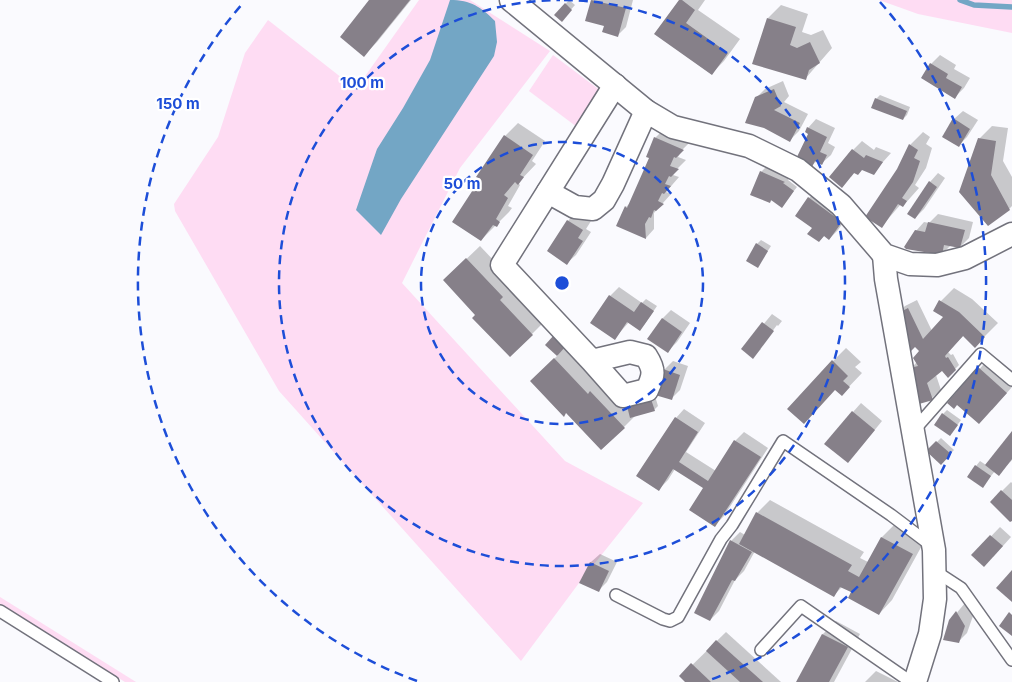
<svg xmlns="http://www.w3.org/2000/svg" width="1012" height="682" font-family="Inter,sans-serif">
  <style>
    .green { fill: #fedcf3 }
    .water { fill: #73a6c5 }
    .shadow { fill: #0003 }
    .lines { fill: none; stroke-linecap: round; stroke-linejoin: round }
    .stream { stroke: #73a6c5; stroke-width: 5.5 }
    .building { fill: #868089 }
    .service-casing { stroke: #72727c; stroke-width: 14 }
    .minor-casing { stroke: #72727c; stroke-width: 25 }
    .service { stroke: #fff; stroke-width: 11 }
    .minor { stroke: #fff; stroke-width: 22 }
    .ring { fill: none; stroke: #1d4ed8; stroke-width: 2.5; stroke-dasharray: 9 6 }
    .centre { fill: #1d4ed8; stroke: #fff; stroke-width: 2.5 }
    .ring-label { font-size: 15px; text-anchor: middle; font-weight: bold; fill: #1d4ed8; stroke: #fff; stroke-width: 4.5; stroke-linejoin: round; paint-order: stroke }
  </style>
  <rect width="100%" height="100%" fill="#fafafe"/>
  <g class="green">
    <polygon points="419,0 470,0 550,51 460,168 402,283 565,461 643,503 579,583 521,661 279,391 175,211 174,204 218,137 245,53 268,20 356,89"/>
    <polygon points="879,0 1012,0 1012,33 918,14"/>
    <polygon points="553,55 605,94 581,130 529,91"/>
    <polygon points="0,597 136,682 125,682 0,604"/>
  </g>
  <path class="water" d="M450 0C471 0 481 7 495 21L497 42 494 56 401 199 381 235 356 210 377 149 403 108 430 60Z"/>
  <g class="shadow">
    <polygon points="370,0 411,0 377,42 364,55"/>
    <polygon points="569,0 575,5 562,20 556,15"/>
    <polygon points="592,0 633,0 626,27 618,35 606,25 587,20"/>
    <polygon points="680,0 705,0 698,10 740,39 724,61 711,74 656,34"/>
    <polygon points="781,5 808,14 802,32 811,35 823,30 832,48 805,79 768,18"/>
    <polygon points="940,55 956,65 954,69 970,78 964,88 955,97 931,64"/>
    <polygon points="783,81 789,96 784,102 808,114 799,131 790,140 756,98 765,89"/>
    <polygon points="880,95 910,107 907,115 903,119 876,99"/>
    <polygon points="963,111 978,120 967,137 958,146 954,119"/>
    <polygon points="816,119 835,128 828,143 835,147 831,155 822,163 817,161 812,165 810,133 808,128"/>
    <polygon points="518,123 545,141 532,161 536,164 518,183 520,185 508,206 512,208 509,212 481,240 482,179 505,136"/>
    <polygon points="992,126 1008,128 1003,161 1012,177 1012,206 1009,209 961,191 979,139"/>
    <polygon points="664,129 691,141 681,151 678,157 686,160 675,171 673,175 679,177 666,192 671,194 654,213 654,229 646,238 626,207 631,202 650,157 655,138"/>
    <polygon points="923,132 930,137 926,144 932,148 926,168 915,185 919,188 903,206 901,204 882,226 898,169 910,145"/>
    <polygon points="862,141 874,150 876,147 891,153 873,173 862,169 855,172 851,177 853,150"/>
    <polygon points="770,163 792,173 788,180 797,187 782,206 772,200 770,202 761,172"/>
    <polygon points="938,173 945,178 924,209 915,218 930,182"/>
    <polygon points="818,190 850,213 838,230 829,239 825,235 819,241 813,227 809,198"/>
    <polygon points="576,212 591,221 586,229 591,232 576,255 567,263 568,221"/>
    <polygon points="938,214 973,222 969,238 960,247 951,245 942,254 916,231 924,222 929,223"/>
    <polygon points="761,240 771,246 758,266 757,244"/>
    <polygon points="480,246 515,283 545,321 532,334 477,315 458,267"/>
    <polygon points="619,287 642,303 646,299 657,306 644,325 629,322 615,338 610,296"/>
    <polygon points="954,288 972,299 998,323 975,346 964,335 948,352 951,355 953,354 959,365 948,376 942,369 936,375 941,390 932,398 911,368 917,362 921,351 896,315 905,306 917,300 932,331 945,317 941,301"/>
    <polygon points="671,310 690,323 677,342 668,351 649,338 663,318"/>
    <polygon points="772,314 782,321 778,326 777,325 759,349 761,349 753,357 743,349"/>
    <polygon points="547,344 566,344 601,381 655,396 658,406 654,410 637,414 602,449 567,412 532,381 558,355"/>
    <polygon points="846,348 861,362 855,367 862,373 842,394 836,389 833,361"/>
    <polygon points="992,355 1012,373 1012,387 992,410 949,403"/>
    <polygon points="673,361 688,366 680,390 671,399 664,370"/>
    <polygon points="861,403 882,421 856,453 853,412"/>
    <polygon points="684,409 705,423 686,452 716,471 735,441 744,432 768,448 724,516 715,525 705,488 675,469 668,480 659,489 676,418"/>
    <polygon points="947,410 961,420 950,435 943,414"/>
    <polygon points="1012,433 1012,460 999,474 995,471 983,486 968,476 980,461 986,465"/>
    <polygon points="941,438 954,450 941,463 928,451"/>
    <polygon points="1011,482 1012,483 1012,520 991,502"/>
    <polygon points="770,500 864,552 860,558 868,562 882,537 895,524 925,540 892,600 879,614 852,592 842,587 834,595 755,551 744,571 735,580 719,611 710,620 731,541 740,532 745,535 757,513"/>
    <polygon points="1000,527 1011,537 993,557 973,555"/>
    <polygon points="600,554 617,562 607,582 598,591 581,582 591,562"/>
    <polygon points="965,603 973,616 967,633 958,642 950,621"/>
    <polygon points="836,621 860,634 834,682 797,682 823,634"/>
    <polygon points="726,632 781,682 687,682 681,676"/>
    <polygon points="876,671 898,682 865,682"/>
  </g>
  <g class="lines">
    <polyline class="stream" points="960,0 974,5 1012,7"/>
  </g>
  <g class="building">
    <polygon points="369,0 410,0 364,57 340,37"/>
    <polygon points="591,0 626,8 618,37 602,32 604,26 585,21"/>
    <polygon points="679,0 682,0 695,10 686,23 728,53 712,75 654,34"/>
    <polygon points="565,3 572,10 562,22 554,15"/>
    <polygon points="767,18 796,27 790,45 797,48 810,42 820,63 809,70 806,80 752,64"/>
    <polygon points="930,63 948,74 946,78 962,87 955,99 921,78"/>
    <polygon points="774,89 781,106 774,110 800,123 790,142 764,128 745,123 755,97"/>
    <polygon points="875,98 907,111 903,120 871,108"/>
    <polygon points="953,118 970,129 959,147 942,137"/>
    <polygon points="807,127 827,137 820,152 827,155 822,165 815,161 812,167 796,159 808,134 805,132"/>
    <polygon points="504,135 533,155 520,175 524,177 518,185 515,182 504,195 508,198 496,219 500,222 497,227 493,225 481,241 452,222 480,179 476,177"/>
    <polygon points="654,137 684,150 676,158 674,157 670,166 679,169 671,177 669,176 665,184 671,186 664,194 662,193 658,201 664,204 656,211 654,210 651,218 649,217 645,224 646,239 616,226 625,206 627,208 642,174 649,158 646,157"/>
    <polygon points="978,138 996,141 991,175 1010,210 988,226 959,192"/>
    <polygon points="909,144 918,150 914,158 920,161 913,182 902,198 907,201 903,207 898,204 882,228 865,217 897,169"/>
    <polygon points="852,149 864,158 866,155 883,162 874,175 862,170 858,175 854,173 842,188 829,177"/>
    <polygon points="760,171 785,182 783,183 794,191 782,208 771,200 770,203 750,195"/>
    <polygon points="929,181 937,187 915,219 907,214"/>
    <polygon points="808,197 842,222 829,240 824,236 819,242 807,234 812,228 795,216"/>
    <polygon points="567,220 583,230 578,238 583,241 567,265 547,251"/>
    <polygon points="928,222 965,230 960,248 944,245 942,255 906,249 904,247 915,230 925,232"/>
    <polygon points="756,243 768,251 758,268 746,261"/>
    <polygon points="466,258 503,297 500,300 533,335 510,357 472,318 475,315 443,280"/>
    <polygon points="609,295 634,312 641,302 654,311 640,331 627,322 615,340 590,323"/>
    <polygon points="939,300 959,312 985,337 975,348 963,336 945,356 946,358 948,357 956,370 948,378 942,371 927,383 933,400 919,404 910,368 918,366 913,358 919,351 915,347 909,353 895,315 908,308 923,339 943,317 933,311"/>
    <polygon points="662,318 682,332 668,353 647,339"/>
    <polygon points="762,322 774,331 753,359 741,349"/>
    <polygon points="554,335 566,346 557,356 545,345"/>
    <polygon points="554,358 588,394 590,391 625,428 601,450 566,413 564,417 530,381"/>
    <polygon points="832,360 848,376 843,381 850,387 842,396 835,390 804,424 787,409"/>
    <polygon points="978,367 1007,393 979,424 957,405 954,409 947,403"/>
    <polygon points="663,369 680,375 672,400 655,395"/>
    <polygon points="651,399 655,411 630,418 627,406"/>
    <polygon points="852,411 875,430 848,463 824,444"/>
    <polygon points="942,413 958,425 950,436 934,425"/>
    <polygon points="675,417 698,432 679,462 708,481 734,440 761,457 715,527 689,510 703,488 673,469 659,491 636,476"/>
    <polygon points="1012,431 1012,459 999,476 985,465"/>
    <polygon points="936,441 951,454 941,465 926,451"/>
    <polygon points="975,465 991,476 983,488 967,477"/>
    <polygon points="1001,490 1012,500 1012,521 1010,522 990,502"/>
    <polygon points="756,512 852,565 848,571 859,577 881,537 913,554 879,615 848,598 851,592 840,587 834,597 739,544"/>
    <polygon points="990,535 1003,546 984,567 971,555"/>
    <polygon points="730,540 752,552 735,581 732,580 710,621 694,613"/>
    <polygon points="590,562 609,571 599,592 579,583"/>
    <polygon points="1012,570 1012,602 996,588"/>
    <polygon points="956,611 965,626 959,643 943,640 949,620"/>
    <polygon points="1009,612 1012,615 1012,636 999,626"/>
    <polygon points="822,634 848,647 829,682 796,682"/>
    <polygon points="716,640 763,682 740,682 706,651"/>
    <polygon points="691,663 711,682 685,682 679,676"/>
  </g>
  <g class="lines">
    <defs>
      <g id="service">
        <polyline points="914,430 981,354 1012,380"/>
        <polyline points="935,571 961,588 1012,660"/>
        <polyline points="616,595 663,619 670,621 678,617 721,539 732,525 783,441 891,515 932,546"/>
        <polyline points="0,611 113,682"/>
        <polyline points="761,650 801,606 911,682"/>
      </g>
      <g id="minor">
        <polyline points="511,0 646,111 673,127 749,146 798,170 841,205 884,255 910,264 937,265 965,258 1012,234"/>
        <polyline points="548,192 575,207 593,209 604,200 613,184 646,111"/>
        <polyline points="884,255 886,279 934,550 935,599 930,634 915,682"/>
        <path d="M592 361 623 396 647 390C654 375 655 370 646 356L630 352 592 361 502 265 615 85"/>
      </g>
    </defs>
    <use href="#service" class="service-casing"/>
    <use href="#minor" class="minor-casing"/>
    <use href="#service" class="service"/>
    <use href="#minor" class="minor"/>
  </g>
  <g class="ring">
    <circle cx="562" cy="283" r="141"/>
    <path d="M564 0A283 283 0 1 1 560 0"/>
    <path d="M417 681A424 424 0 0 1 244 2M880 2A424 424 0 0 1 707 681"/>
  </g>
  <circle cx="562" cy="283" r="8" class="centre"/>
  <g class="ring-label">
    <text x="362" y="88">100 m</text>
    <text x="178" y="109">150 m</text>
    <text x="462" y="189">50 m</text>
  </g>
</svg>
